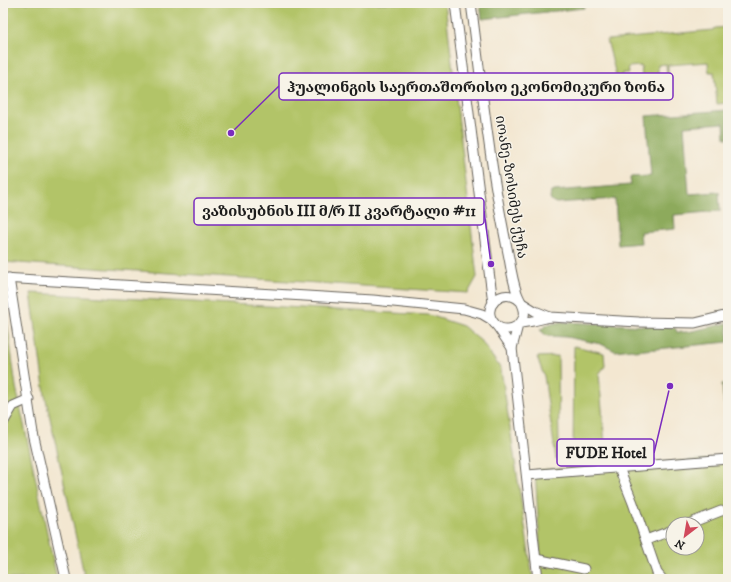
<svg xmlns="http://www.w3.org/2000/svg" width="731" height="582" font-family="'IM FELL DW Pica','Noto Serif Georgian',serif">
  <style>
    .green { fill: #b2c467; stroke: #677042; fill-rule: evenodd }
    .forest { fill: #8daa5c; stroke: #54633c }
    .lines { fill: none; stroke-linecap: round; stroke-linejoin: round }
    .minor-casing { stroke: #67635b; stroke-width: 11 }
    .minor { stroke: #fff; stroke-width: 9 }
    .labels { text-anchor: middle; stroke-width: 3; stroke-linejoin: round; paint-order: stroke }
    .street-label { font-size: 14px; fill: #1c1c1c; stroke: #f7f3e8 }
    .leader { fill: none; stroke: #7b2cbf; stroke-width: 1.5 }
    .callout-dot { fill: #7b2cbf; stroke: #f7f3e8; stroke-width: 1.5 }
    .callout { fill: #f7f3e8; stroke: #7b2cbf; stroke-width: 1.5 }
    .callout-label { font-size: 15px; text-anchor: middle; font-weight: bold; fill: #1c1c1c }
  </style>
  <rect width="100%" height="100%" fill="#f7f3e8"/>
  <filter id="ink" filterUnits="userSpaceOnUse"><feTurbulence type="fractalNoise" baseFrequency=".025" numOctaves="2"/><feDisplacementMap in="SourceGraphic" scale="8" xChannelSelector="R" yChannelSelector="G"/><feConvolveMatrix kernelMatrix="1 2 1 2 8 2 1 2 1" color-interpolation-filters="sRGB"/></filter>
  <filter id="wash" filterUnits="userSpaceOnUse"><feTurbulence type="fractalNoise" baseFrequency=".012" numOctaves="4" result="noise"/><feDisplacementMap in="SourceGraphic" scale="16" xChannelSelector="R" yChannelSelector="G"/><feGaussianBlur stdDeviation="0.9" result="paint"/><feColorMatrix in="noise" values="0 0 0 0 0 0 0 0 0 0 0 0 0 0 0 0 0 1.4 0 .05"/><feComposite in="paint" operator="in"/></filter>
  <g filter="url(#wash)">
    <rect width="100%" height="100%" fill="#f3e7d1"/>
    <g class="green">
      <polygon points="3,3 445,3 477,277 468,293 3,262"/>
      <polygon points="728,27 728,103 717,104 714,72 709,72 708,62 668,65 668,75 667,75 666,64 658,65 658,76 642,77 641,66 628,67 629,73 622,73 622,79 617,79 607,40 713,30 715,28"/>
      <polygon points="3,292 16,387 57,579 3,579"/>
      <polygon points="31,293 429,315 463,326 482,342 501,369 533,579 85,579 45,395"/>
      <polygon points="574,346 604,353 605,366 599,374 606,456 573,459"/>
      <polygon points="558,356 559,458 556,459 544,376 537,357"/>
      <path d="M728 458V579H542L535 470ZM673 524H697V548H673Z"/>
    </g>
    <g class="forest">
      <polygon points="480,3 583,3 584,8 482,19"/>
      <polygon points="728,110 728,138 725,138 724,123 684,126 689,194 719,192 720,211 674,215 675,229 640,232 641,243 618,245 615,199 556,203 552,201 550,198 551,192 554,191 631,185 630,177 651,176 646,116"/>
      <polygon points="561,322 670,327 675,328 677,332 688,332 728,323 728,342 634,351 632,349 615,351 601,344 566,337 547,336 540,330 547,325"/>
      <polygon points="722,384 728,384 728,404 724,404"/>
    </g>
  </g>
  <g filter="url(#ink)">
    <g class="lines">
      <defs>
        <g id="minor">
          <polyline points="455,3 493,303"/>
          <path d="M471 3C479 63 485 124 495 183 499 208 504 233 509 258 511 270 513 282 517 293 519 299 523 304 524 310 525 314 524 318 521 322 515 330 502 332 495 324 479 308 503 285 520 301"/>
          <polyline points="3,278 373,300 464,309 482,314 492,320"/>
          <polyline points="9,278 33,433 66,579"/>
          <polyline points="522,303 535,311 550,317 639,322 695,323 728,315"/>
          <polyline points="521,323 533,321 550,317"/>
          <polyline points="518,325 512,348 538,579"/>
          <polyline points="497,326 512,348"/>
          <polyline points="3,423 13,406 29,399"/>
          <polyline points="619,468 633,503 657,573 662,579"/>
          <polyline points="527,475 728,459"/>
          <polyline points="688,524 721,511"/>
          <polyline points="646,540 673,530"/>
          <polyline points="536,559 584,569"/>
        </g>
      </defs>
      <use href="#minor" class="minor-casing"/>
      <use href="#minor" class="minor"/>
    </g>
  </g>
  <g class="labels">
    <g class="street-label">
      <text transform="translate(512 187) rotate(81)" y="5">იოანე-ზოსიმეს ქუჩა</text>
    </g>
  </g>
  <path class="leader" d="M231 133L279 86M491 264L484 211M670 386L654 453"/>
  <g class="callout-dot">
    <circle cx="231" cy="133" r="4"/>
    <circle cx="491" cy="264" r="4"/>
    <circle cx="670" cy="386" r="4"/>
  </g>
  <g class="callout">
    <rect x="279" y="73" width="394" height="27" rx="4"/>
    <rect x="194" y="198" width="290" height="27" rx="4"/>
    <rect x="557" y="439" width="97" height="27" rx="4"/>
  </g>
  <g class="callout-label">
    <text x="476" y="92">ჰუალინგის საერთაშორისო ეკონომიკური ზონა</text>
    <text x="339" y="216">ვაზისუბნის III მ/რ II კვარტალი #11</text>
    <text x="606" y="458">FUDE Hotel</text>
  </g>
  <rect width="731" height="582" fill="none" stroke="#f7f3e8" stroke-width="16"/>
  <g transform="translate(685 536) rotate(211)"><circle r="19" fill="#f7f3e8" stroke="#9f9d96"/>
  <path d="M0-3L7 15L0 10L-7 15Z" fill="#d1495b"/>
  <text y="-6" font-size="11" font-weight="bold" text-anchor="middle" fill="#1c1c1c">N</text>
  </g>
</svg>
